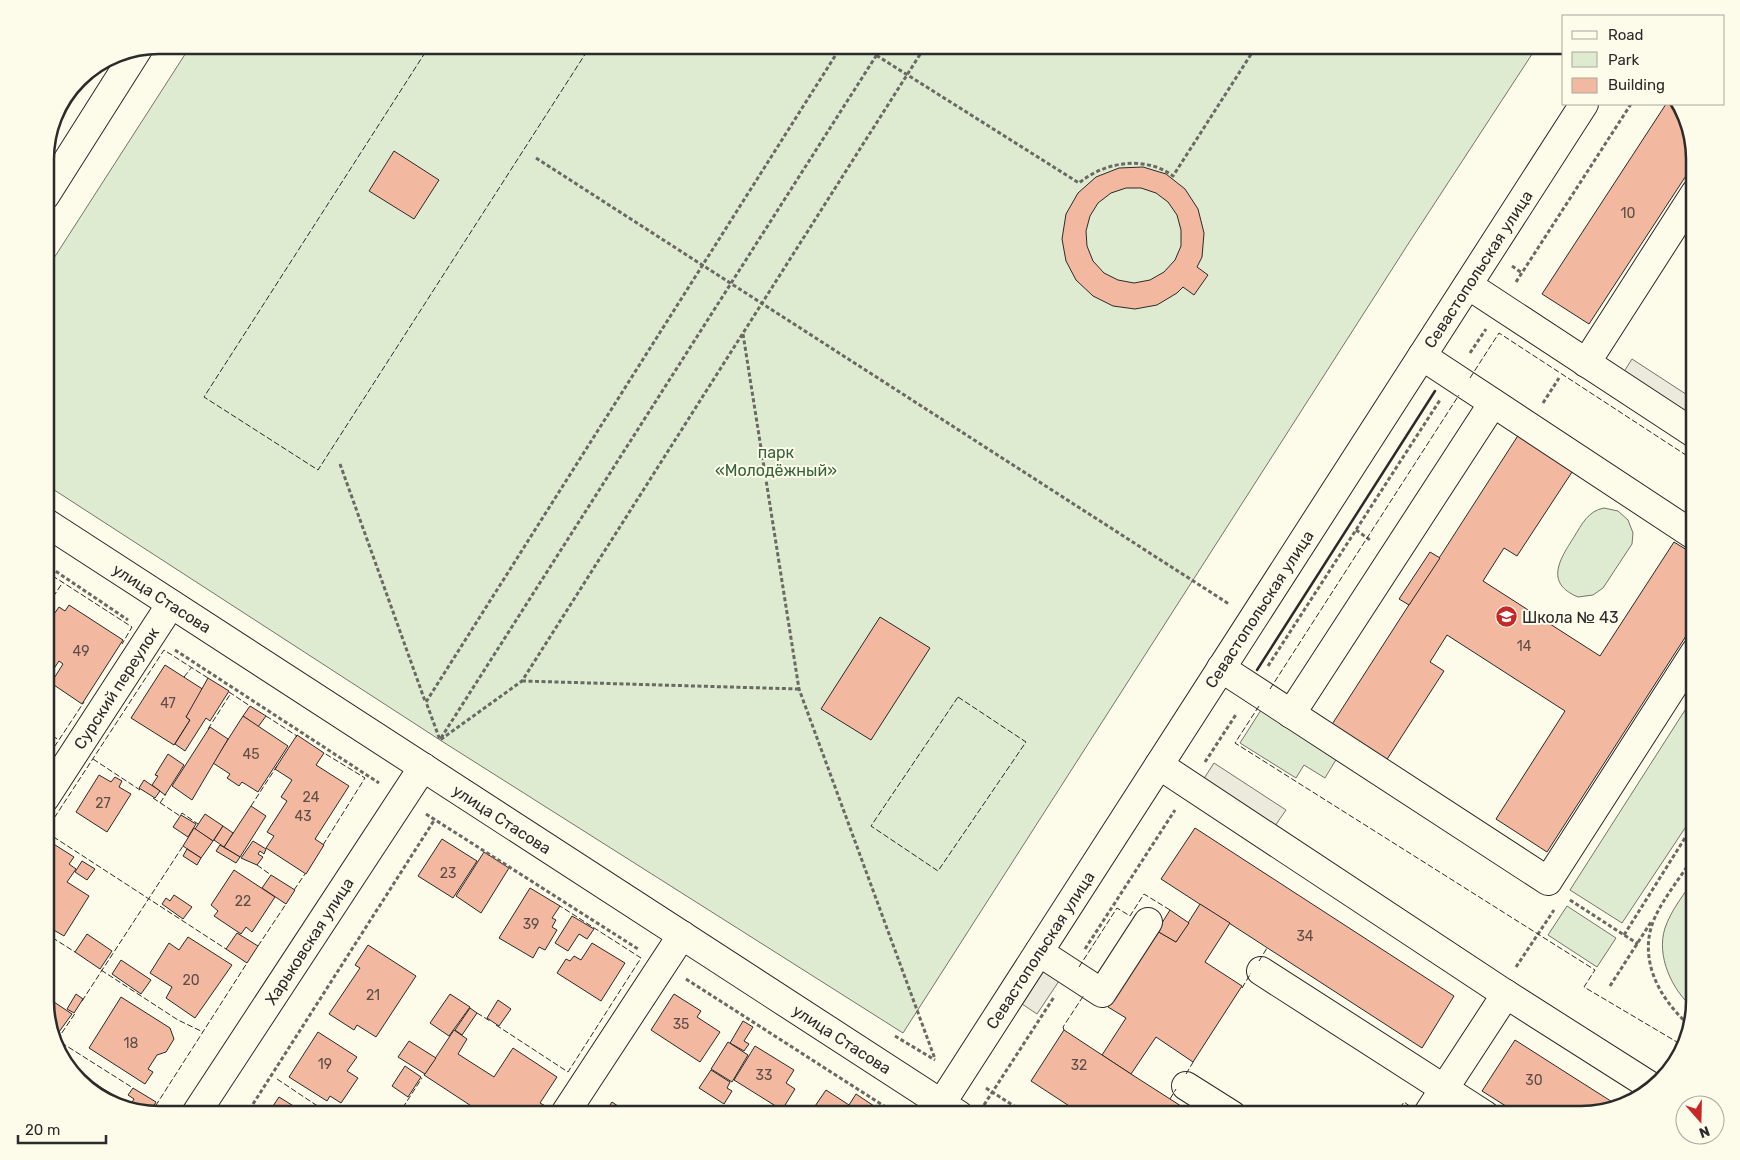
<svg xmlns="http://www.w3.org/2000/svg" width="1740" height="1160" font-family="Rubik,sans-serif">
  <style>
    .green { fill: #deebd1; stroke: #74746e }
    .parking { fill: #eceadb; stroke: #74746e }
    .building { fill: #f2b8a0; stroke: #2b2b2b; fill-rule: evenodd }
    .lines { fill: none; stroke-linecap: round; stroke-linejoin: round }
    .minor-casing { stroke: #2b2b2b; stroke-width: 30 }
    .path { stroke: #6a6964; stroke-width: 3; stroke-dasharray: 4 2.5; stroke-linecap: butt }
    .minor { stroke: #fdfbea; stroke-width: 28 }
    .fence { stroke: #2b2b2b; stroke-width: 1; stroke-dasharray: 6 2.5; stroke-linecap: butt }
    .wall { stroke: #2b2b2b; stroke-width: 2.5 }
    .labels { text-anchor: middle; stroke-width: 4; stroke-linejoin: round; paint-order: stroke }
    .number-label { font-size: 14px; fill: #5d4e48 }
    .street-label { font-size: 16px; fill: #2b2b2b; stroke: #fdfbea }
    .park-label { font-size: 16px; fill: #34623c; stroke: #fdfbea }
    .poi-label { font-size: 16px; fill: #2b2b2b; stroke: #fdfbea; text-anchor: start }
    .rim { fill: none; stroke: #2b2b2b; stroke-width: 2.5 }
  </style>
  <rect width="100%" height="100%" fill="#fdfbea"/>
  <g class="green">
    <polygon points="191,45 1538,45 1412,238 903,1033 440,740 45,484 45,272"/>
    <path d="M1604 508 1618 511 1628 520 1633 533 1632 544 1603 588 1593 595 1578 597C1544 583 1560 559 1574 537 1582 524 1588 511 1604 508Z"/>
    <polygon points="1694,696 1695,813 1622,923 1570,890"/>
    <polygon points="1261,710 1337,758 1325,778 1304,765 1296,778 1240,743"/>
    <path d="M1695 878V1001L1693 1008C1672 990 1656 956 1665 928 1671 910 1685 893 1695 878Z"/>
    <polygon points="1567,906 1616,938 1597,967 1548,935"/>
  </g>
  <g class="parking">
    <polygon points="1632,359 1695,400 1695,427 1620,378"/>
    <polygon points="1214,763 1286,810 1275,826 1203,780"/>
    <polygon points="1045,969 1061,978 1037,1014 1022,1004"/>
  </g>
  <g class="building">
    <polygon points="1666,104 1679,104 1683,108 1695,162 1589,324 1542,294"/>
    <polygon points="394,151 439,180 414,219 369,191"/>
    <path d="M1143 167 1166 174 1185 189 1198 209 1204 233 1202 257 1197 267 1208 275 1194 295 1183 287 1177 293 1157 305 1135 309 1113 306 1093 296 1076 280 1066 261 1062 239 1066 214 1078 193 1096 177 1119 168ZM1126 188H1141L1156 193 1168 202 1177 215 1181 230V246L1175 260 1164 272 1150 280 1134 283 1118 280 1104 273 1093 261 1087 246 1086 231 1090 216 1098 203 1111 193Z"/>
    <polygon points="1519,434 1574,469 1517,556 1504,548 1483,581 1600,656 1674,542 1695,555 1695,622 1547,852 1496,819 1565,711 1447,635 1430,662 1444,671 1384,764 1329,729"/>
    <polygon points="1430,552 1440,558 1409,605 1399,599"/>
    <polygon points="49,588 54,591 54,595 45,608 45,590 47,591"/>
    <polygon points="69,605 123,640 82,704 51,683 63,664 59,661 53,670 45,665 45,627 59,607 65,611"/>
    <polygon points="880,617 930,648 871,740 821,709"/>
    <polygon points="165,665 204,690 186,717 190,720 174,745 131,718"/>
    <polygon points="208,678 229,691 210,721 206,718 185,751 175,744 190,720 186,717"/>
    <polygon points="250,706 266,716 258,727 243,716"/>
    <polygon points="243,716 288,746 258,792 242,782 239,786 227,778 230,774 213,763"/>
    <polygon points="210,727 228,739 192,800 172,786"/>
    <polygon points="297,735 324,753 316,765 349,786 315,839 324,845 306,874 266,848 274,836 267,832 287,801 281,797 292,780 275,769"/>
    <polygon points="168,754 184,765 165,795 152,785 158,776 155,775"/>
    <polygon points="99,775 111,782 115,777 122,781 119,787 131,794 107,832 76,812"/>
    <polygon points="144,780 160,791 155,798 139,788"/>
    <polygon points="251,806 266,816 240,857 224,847"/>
    <polygon points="205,814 223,826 213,841 195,829"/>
    <polygon points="181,815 196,824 188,837 173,827"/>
    <polygon points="223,826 233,833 224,847 214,840"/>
    <polygon points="194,828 213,841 201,858 183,846"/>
    <polygon points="1195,828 1454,996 1422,1048 1161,879"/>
    <polygon points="442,839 477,861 453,898 418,876"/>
    <polygon points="253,841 266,849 264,854 260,851 258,854 263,857 257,865 241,858"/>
    <polygon points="52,843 74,857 69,864 76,869 67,882 89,896 64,936 45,925 52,915 45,911 45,852"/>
    <polygon points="220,845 240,857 236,863 216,851"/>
    <polygon points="187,849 201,858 197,865 183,856"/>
    <polygon points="484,852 509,868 481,913 456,896"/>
    <polygon points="82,861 95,869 87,880 75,872"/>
    <polygon points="234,870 275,897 252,932 246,927 241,934 214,916 218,911 211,905"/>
    <polygon points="271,875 295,890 286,904 262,888"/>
    <polygon points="530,888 560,906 552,918 556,920 552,927 557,930 545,950 539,947 533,958 499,938"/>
    <polygon points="174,895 192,907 183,919 162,904 166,898 170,901"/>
    <polygon points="1200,904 1230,923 1205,962 1242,986 1193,1062 1156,1037 1131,1074 1102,1055 1126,1018 1108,1007 1157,931 1176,942"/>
    <polygon points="1170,910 1189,923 1176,942 1157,931"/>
    <polygon points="572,916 594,929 587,939 579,934 568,951 555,943"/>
    <polygon points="237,933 258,946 247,963 226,949"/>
    <polygon points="87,934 112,951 100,969 75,952"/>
    <polygon points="188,937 232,965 195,1018 166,998 172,987 150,973 169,943 179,950"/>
    <polygon points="592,943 625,963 601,1001 557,973 566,959 570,961 574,956 581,960"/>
    <polygon points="368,945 416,976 376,1037 357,1025 354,1030 329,1014 360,968 355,965"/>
    <polygon points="121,960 151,980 141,994 112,974"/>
    <polygon points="76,994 83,999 74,1013 67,1009"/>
    <polygon points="450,994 470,1007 449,1036 430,1023"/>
    <polygon points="674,994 701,1011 697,1017 720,1032 700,1062 651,1030"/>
    <polygon points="121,997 170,1028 174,1039 166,1052 157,1055 148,1069 153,1072 145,1084 89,1048"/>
    <polygon points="498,1000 511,1009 499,1026 487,1018"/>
    <polygon points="54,1002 72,1014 56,1036 53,1034 47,1013"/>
    <polygon points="470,1008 477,1013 462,1035 455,1030"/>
    <polygon points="743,1021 753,1027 744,1041 749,1044 744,1051 730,1043"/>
    <polygon points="454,1030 467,1039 458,1054 494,1077 513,1048 557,1077 540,1103 549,1108 544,1115 485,1115 424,1075"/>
    <polygon points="1064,1030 1131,1074 1195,1115 1083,1115 1031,1081"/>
    <polygon points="318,1032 357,1057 347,1071 358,1078 341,1103 330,1096 327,1101 289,1077"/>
    <polygon points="1515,1040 1562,1070 1617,1105 1581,1115 1520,1115 1482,1091"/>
    <polygon points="409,1041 436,1058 425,1074 398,1057"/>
    <polygon points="728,1042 748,1055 732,1082 711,1069"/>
    <polygon points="755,1046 794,1070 786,1083 795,1089 782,1110 734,1080"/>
    <polygon points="405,1066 421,1077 408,1097 392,1086"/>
    <polygon points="711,1070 730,1082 727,1088 732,1091 724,1104 699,1088"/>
    <polygon points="82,1076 133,1107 95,1096 80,1079"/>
    <polygon points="133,1088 156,1102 150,1112 131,1104 134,1099 128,1095"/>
    <polygon points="826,1090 849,1105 856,1094 883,1112 881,1115 809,1115"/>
    <polygon points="279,1097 308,1115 267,1115"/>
    <polygon points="612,1102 631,1115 603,1115"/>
  </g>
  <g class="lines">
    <defs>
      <g id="minor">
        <polyline points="45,196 138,49"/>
        <polyline points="1468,285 1695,434"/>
        <polyline points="1422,356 1695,536"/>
        <polyline points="1586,363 1695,193"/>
        <polyline points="45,522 959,1115"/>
        <polyline points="1221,668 1548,881 1695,652"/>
        <polyline points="1291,714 1493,403"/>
        <polyline points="1159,765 1501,991 1652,1087"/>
        <polyline points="45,798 171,604"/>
        <polyline points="1039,952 1102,993 1148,922"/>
        <polyline points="1261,971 1485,1115"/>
        <polyline points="1186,1086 1232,1115"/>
        <polyline points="195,1115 423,767"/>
        <polyline points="564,1115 682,935"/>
        <polyline points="934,1115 1584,104"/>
        <polyline points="1427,1115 1506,994"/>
      </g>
    </defs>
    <use href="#minor" class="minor-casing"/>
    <g class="path">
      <polyline points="842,45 426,702 440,740 522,681 926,45"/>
      <path d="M860 45 1079 183C1104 162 1145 155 1173 176L1257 45"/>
      <polyline points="536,158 1229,604"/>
      <polyline points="1512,266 1522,273"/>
      <polyline points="1516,282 1631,104"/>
      <polyline points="743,334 799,689 935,1059"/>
      <polyline points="1470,353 1486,329"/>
      <polyline points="1543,403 1559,378"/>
      <polyline points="340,464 425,701"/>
      <polyline points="1356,530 1370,540"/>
      <polyline points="45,564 128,620"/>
      <polyline points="175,650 379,783"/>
      <polyline points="1268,666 1440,400"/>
      <polyline points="522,681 799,689"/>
      <polyline points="441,738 883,45"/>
      <polyline points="1205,762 1237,713"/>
      <polyline points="426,814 638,949"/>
      <polyline points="1570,900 1638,944"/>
      <polyline points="1624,935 1695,822"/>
      <polyline points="1085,949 1175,810"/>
      <polyline points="1516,967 1554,910"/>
      <polyline points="686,979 898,1115"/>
      <polyline points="1610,986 1651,922"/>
      <path d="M1688 1024C1658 997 1637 957 1655 917 1665 896 1682 875 1695 855"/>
      <polyline points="895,1036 935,1060"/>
      <polyline points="986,1088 1028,1115"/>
      <polyline points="984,1105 1054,997"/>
      <polyline points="246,1115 435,819"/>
    </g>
    <use href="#minor" class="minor"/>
    <g class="fence">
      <polyline points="430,45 204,397 318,470 591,45"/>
      <polyline points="1470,378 1499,333 1695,461"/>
      <polyline points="45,571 132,627 122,644"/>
      <polyline points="53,597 63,582"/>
      <polyline points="184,677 192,667"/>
      <polyline points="1270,689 1459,395"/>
      <polyline points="229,692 250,706"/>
      <polygon points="958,697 1026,742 938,871 871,826"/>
      <polyline points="1259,706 1235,743 1595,970 1584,987 1682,1045"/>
      <polyline points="266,716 297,736 296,737"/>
      <polyline points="208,729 231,693"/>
      <polyline points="45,731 59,740"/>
      <polyline points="93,759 140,790"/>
      <polyline points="45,761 84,702"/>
      <polyline points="153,798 180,816 182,813 198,824"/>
      <polyline points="160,803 166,794"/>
      <polyline points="251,806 277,766"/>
      <polyline points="45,832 164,650 208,678"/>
      <polyline points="46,832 226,949"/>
      <polyline points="323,845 365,778 324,753"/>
      <polyline points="257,865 271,875"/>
      <polyline points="294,890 305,874"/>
      <polyline points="45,933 75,952"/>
      <polyline points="258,946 286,904"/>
      <polyline points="1259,961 1267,948"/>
      <polyline points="1079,967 1117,908 1130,916 1144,894 1170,910"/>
      <polyline points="101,970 178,1020 203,1032"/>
      <polyline points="1242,988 1251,973"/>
      <polyline points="82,1001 183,846"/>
      <polyline points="477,1013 490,1021"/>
      <polyline points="496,1025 568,1072 641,958 560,906"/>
      <polyline points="1064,1030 1063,1027 1084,995"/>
      <polyline points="54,1038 133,1088"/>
      <polyline points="57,1040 76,1012"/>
      <polyline points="1186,1074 1195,1059"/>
      <polyline points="277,1079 331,1115"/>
      <polyline points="1170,1099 1176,1089"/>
      <polyline points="151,1113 247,963"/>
      <polyline points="398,1115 422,1078"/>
      <polyline points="1395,1115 1404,1102 1411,1107"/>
    </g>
    <polyline class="wall" points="1257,670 1435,391"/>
  </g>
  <defs>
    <symbol id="school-disc" viewBox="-11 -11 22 22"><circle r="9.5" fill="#c62828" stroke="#fdfbea"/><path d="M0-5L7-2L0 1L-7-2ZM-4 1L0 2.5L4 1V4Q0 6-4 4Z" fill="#fff"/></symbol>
  </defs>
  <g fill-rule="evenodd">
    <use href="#school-disc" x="1494" y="604" width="25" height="25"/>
  </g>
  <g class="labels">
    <g class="number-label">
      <text x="1628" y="218">10</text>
      <text x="1524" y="651">14</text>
      <text x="81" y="656">49</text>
      <text x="168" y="708">47</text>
      <text x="251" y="759">45</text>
      <text x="311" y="802">24</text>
      <text x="103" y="808">27</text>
      <text x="303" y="821">43</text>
      <text x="448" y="878">23</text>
      <text x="243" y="906">22</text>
      <text x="531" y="929">39</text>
      <text x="1305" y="941">34</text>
      <text x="191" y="985">20</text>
      <text x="373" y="1000">21</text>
      <text x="681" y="1029">35</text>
      <text x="131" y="1048">18</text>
      <text x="325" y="1069">19</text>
      <text x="1079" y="1070">32</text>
      <text x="764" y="1080">33</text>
      <text x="1534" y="1085">30</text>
    </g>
    <g class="street-label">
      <text transform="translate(1478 269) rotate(-57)" y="6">Севастопольская улица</text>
      <text transform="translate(162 598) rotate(33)" y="6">улица Стасова</text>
      <text transform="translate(1259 609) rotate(-57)" y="6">Севастопольская улица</text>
      <text transform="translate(116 688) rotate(-57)" y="6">Сурский переулок</text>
      <text transform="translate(502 819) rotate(33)" y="6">улица Стасова</text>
      <text transform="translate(309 941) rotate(-57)" y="6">Харьковская улица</text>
      <text transform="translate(1040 950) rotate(-57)" y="6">Севастопольская улица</text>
      <text transform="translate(842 1039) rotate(33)" y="6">улица Стасова</text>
    </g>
    <g class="park-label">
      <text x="776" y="458">парк<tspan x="776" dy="18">«Молодёжный»</tspan></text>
    </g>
    <g class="poi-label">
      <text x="1522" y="623">Школа № 43</text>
    </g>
  </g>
  <path d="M0 0H1740V1160H0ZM159 54H1581A105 105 0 0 1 1686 159V1001A105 105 0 0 1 1581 1106H159A105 105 0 0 1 54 1001V159A105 105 0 0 1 159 54Z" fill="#fdfbea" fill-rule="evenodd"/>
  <path class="rim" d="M159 54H1581A105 105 0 0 1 1686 159V1001A105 105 0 0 1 1581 1106H159A105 105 0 0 1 54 1001V159A105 105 0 0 1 159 54Z"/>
  <rect x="1562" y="15" width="162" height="90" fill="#fdfbea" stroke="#a9a89e"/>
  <rect x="1572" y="31" width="25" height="8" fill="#fdfbea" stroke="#a9a89e"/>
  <text x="1608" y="40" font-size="15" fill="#2b2b2b">Road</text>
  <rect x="1572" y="52" width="25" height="15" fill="#deebd1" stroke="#a9a89e"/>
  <text x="1608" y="65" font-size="15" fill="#2b2b2b">Park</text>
  <rect x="1572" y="78" width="25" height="15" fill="#f2b8a0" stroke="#a9a89e"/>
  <text x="1608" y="90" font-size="15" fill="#2b2b2b">Building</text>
  <g transform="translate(1700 1120) rotate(160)"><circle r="24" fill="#fdfbea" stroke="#a9a89e"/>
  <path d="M0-4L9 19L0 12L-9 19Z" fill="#c62828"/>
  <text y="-8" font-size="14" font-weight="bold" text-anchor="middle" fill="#2b2b2b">N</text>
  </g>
  <path d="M18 1135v8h88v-8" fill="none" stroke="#2b2b2b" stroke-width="2.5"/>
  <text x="25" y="1135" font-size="15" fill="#2b2b2b" stroke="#fdfbea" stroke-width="4" paint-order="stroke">20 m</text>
</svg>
